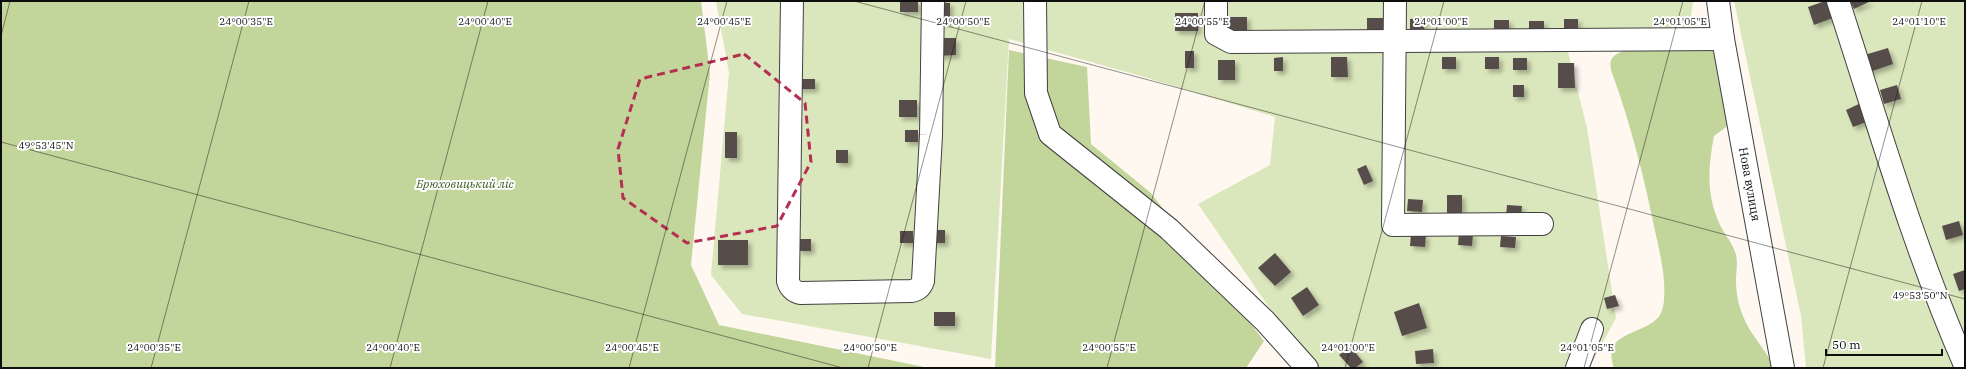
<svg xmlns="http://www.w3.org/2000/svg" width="1966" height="369" font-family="'IBM Plex Serif',serif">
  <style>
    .green { fill: #dae6bb }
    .forest { fill: #c2d69c }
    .building { fill: #564d4b; filter: url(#shadow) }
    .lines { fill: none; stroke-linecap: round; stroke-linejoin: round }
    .minor-casing { stroke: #414141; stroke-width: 24 }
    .minor { stroke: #fff; stroke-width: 22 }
    .marked { fill: none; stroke: #b42f51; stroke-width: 3; stroke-dasharray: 8 5; stroke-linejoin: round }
    .ticks { fill: none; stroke: #0e0e0e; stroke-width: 1; stroke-opacity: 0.45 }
    .labels { text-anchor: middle; stroke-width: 4; stroke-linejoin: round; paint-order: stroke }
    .park-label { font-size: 12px; font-style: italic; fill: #3c6123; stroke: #fff }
    .street-label { font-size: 12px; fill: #0e0e0e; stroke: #fff }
    .ticks-label { font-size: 10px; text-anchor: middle; fill: #0e0e0e; stroke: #fff; stroke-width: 4; stroke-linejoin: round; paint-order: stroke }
  </style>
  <defs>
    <filter id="shadow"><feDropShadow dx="3.5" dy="3.5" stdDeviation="2" flood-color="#0004"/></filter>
  </defs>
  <rect width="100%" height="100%" fill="#fef8f0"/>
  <g class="green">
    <polygon points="716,1 1693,1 1689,31 1566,44 1587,128 1616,318 1589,368 1311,368 1198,204 1270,165 1275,117 1141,76 1009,39 991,359 742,314 711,275 729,73"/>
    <polygon points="1734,1 1965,1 1965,368 1806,368 1801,316"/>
  </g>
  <g class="forest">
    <polygon points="1,1 701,1 710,73 691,265 719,325 929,368 1,368"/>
    <path d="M1706 46 1715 51 1729 125 1714 136C1708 167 1706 195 1720 225 1725 235 1734 245 1736 255 1738 262 1736 272 1736 280 1736 292 1738 304 1743 316 1750 335 1766 349 1774 368H1614C1600 330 1646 336 1660 315 1662 312 1664 304 1664 300 1666 278 1660 253 1655 231 1644 176 1630 122 1611 70 1610 64 1610 59 1614 56 1629 43 1686 46 1706 46Z"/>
    <polygon points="1009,50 1087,67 1091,144 1151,193 1264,341 1246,368 995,368"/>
  </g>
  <g class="building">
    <rect x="900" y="1" width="18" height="11"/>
    <polygon points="1825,1 1832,1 1838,16 1814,25 1808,7"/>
    <polygon points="1850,1 1871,1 1854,9"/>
    <polygon points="938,2 950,3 950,22 938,22"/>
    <rect x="1175" y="13" width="23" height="18"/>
    <polygon points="1229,17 1247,17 1247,34 1228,34"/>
    <rect x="1367" y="18" width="18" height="17"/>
    <polygon points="1424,18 1424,36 1410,36 1410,19"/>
    <rect x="1564" y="19" width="14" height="12"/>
    <rect x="1494" y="20" width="15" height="12"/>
    <rect x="1529" y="21" width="15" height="12"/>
    <polygon points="938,38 956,38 956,55 938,56"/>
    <polygon points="1888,48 1893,64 1867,73 1861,56"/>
    <rect x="1185" y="51" width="9" height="17"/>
    <polygon points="1283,57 1283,71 1274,71 1274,58"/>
    <polygon points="1331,57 1347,57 1348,77 1331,77"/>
    <rect x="1442" y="57" width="14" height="12"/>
    <rect x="1485" y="57" width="14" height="12"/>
    <rect x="1513" y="58" width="14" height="12"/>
    <rect x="1218" y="60" width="17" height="20"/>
    <polygon points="1558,63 1574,63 1575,88 1558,88"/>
    <polygon points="796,79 815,79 815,89 797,89"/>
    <rect x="1513" y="85" width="11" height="12"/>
    <polygon points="1897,85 1901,99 1884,104 1880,90"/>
    <rect x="899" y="100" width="18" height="17"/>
    <polygon points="1861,103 1869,121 1853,127 1846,110"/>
    <rect x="905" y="130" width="13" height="12"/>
    <rect x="725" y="132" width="12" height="26"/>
    <rect x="836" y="150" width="12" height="13"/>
    <polygon points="1366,165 1373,181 1364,185 1357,169"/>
    <rect x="1447" y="195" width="15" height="18"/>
    <polygon points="1408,199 1423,200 1422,212 1407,211"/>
    <polygon points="1507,205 1522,206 1521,218 1506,217"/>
    <polygon points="1959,221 1963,235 1946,240 1942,226"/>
    <rect x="932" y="230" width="13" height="13"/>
    <rect x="900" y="231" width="13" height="12"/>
    <polygon points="1459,233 1473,234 1472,246 1458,245"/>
    <polygon points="1411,234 1426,235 1425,247 1410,246"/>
    <polygon points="1501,236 1516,237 1515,248 1500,247"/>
    <rect x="798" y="239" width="13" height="12"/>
    <rect x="718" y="240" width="30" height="25"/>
    <polygon points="1275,253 1291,272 1275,286 1258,268"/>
    <polygon points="1965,270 1965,289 1959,291 1953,274"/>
    <polygon points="1307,287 1319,305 1303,316 1291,298"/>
    <polygon points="1615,295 1619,306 1607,309 1604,298"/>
    <polygon points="1419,303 1427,328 1402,336 1394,312"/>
    <rect x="934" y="312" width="21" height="14"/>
    <polygon points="1350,346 1363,362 1355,368 1351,368 1339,355"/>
    <polygon points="1433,349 1434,363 1416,364 1415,351"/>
  </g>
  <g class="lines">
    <defs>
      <g id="minor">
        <path d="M792 1 788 281C790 288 793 291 800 293L911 291C918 290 921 287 923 281L931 135 933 1"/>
        <polyline points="1035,1 1036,93 1050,134 1169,229 1265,321 1307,368"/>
        <polyline points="1216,1 1216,34 1231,42 1723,39"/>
        <polyline points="1395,1 1393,225 1542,224"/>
        <path id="s1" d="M1718 1 1723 39 1783 368"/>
        <path d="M1838 1C1878 123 1913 247 1965 365"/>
        <polyline points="1577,368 1592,329"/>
      </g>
    </defs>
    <use href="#minor" class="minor-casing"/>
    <use href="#minor" class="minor"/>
  </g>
  <path class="marked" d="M744 54 805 103 811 162 777 226 687 243 623 198 618 149 640 79Z"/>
  <path class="ticks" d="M854 1 1965 299M1 36 10 1M1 142 843 368M151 368 249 1M390 368 488 1M629 368 727 1M868 368 966 1M1107 368 1205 1M1345 368 1444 1M1584 368 1683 1M1823 368 1922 1"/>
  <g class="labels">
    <g class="park-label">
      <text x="465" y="188">Брюховицький ліс</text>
    </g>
    <g class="street-label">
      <text dy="4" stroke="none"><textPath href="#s1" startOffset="186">Нова вулиця</textPath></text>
    </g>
  </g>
  <g class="ticks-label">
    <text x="485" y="25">24°00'40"E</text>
    <text x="1441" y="25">24°01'00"E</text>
    <text x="246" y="25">24°00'35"E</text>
    <text x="724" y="25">24°00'45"E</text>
    <text x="963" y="25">24°00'50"E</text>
    <text x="1202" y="25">24°00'55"E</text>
    <text x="1680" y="25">24°01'05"E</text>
    <text x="1919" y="25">24°01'10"E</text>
    <text x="46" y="149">49°53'45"N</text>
    <text x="1920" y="299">49°53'50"N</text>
    <text x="154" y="351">24°00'35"E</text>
    <text x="393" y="351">24°00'40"E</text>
    <text x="632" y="351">24°00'45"E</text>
    <text x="870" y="351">24°00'50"E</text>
    <text x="1109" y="351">24°00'55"E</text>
    <text x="1348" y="351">24°01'00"E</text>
    <text x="1587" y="351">24°01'05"E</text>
  </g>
  <rect width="1966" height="369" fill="none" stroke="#0e0e0e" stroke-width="4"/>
  <path d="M1826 349v6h116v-6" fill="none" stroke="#0e0e0e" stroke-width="2"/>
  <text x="1832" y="349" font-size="12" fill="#0e0e0e" stroke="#ffffff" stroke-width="3" paint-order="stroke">50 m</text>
</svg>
